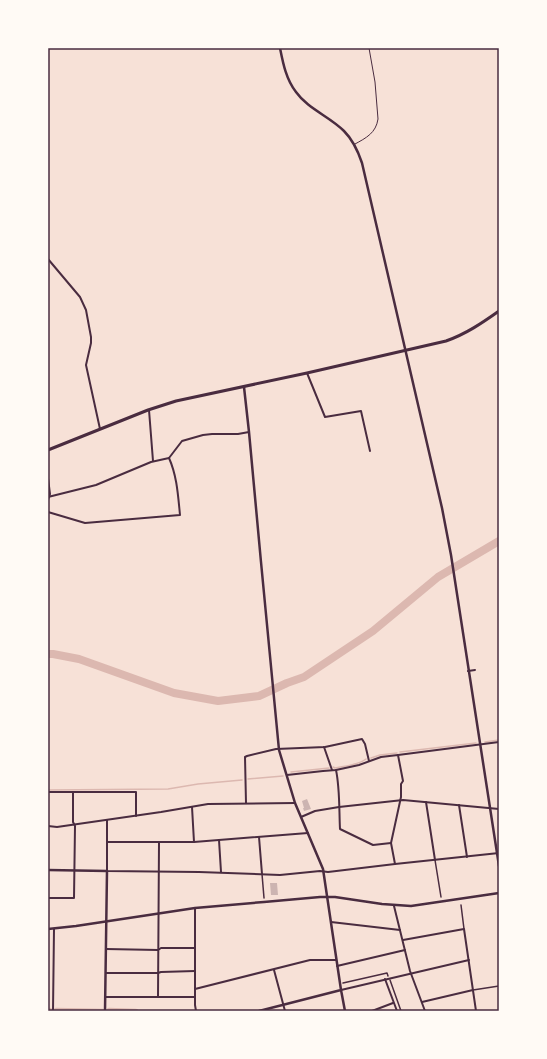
<svg xmlns="http://www.w3.org/2000/svg" width="547" height="1059" font-family="Roboto,sans-serif">
  <style>
    .lines { fill: none; stroke-linecap: round; stroke-linejoin: round }
    .stream { stroke: #dcb8b0; stroke-width: 1.5 }
    .canal { stroke: #dcb8b0; stroke-width: 4.5 }
    .river { stroke: #dcb8b0; stroke-width: 8 }
    .building { fill: #ccb4b1 }
    .service { stroke: #4a2c40; stroke-width: 1 }
    .pedestrian { stroke: #4a2c40; stroke-width: 1.5 }
    .minor { stroke: #4a2c40; stroke-width: 2 }
    .tertiary { stroke: #4a2c40; stroke-width: 2.5 }
    .secondary { stroke: #4a2c40; stroke-width: 3 }
    .neatline { fill: none; stroke: #4a2c40; stroke-width: 1.5 }
  </style>
  <rect width="100%" height="100%" fill="#f7e1d7"/>
  <g class="lines">
    <g class="stream">
      <polyline points="485,742 499,740"/>
      <polyline points="400,752 476,743"/>
      <polyline points="371,758 380,755 397,753"/>
      <path d="M333 767 335 768C345 766 359 765 366 759"/>
      <polyline points="291,772 329,768"/>
      <polyline points="248,779 283,776"/>
      <polyline points="48,790 168,789 198,784 242,780"/>
    </g>
    <g class="canal">
      <polyline points="48,1010 50,1010"/>
      <polyline points="56,1010 103,1011"/>
      <polyline points="109,1010 136,1011"/>
    </g>
    <polyline class="river" points="48,654 53,654 79,659 174,693 218,701 259,696 287,683 304,677 373,631 438,577 499,541"/>
  </g>
  <g class="building">
    <polygon points="307,799 311,809 304,811 303,808 304,808 302,801"/>
    <polygon points="270,883 277,883 278,895 271,895"/>
  </g>
  <g class="lines">
    <path class="service" d="M355 144C366 138 376 133 378 119L375 82 369 48"/>
    <g class="pedestrian">
      <polyline points="435,860 441,897"/>
      <polyline points="262,874 264,898"/>
      <polyline points="461,905 464,929"/>
      <polyline points="390,980 401,1011"/>
      <polyline points="343,983 387,973 388,976"/>
      <polyline points="473,990 499,986"/>
    </g>
    <g class="minor">
      <polyline points="48,259 80,297 86,310 91,337 91,343 86,365 100,429"/>
      <polyline points="307,373 325,417 361,411 370,451"/>
      <polyline points="149,410 153,461"/>
      <polyline points="48,478 50,494 48,500"/>
      <polyline points="48,497 96,485 151,462 169,458 182,441 203,435 212,434 238,434 249,432"/>
      <path d="M48 512 85 523 180 515C178 495 177 476 169 458"/>
      <polyline points="468,671 475,670"/>
      <polyline points="324,747 332,770"/>
      <polyline points="398,755 499,742"/>
      <path d="M336 770C340 789 339 810 340 829L373 845 391 843"/>
      <polyline points="287,775 323,771 336,770 359,765 381,757 398,755 403,781 401,784 401,797 391,843 395,864"/>
      <polyline points="48,792 136,792 136,816"/>
      <polyline points="426,802 435,860"/>
      <polyline points="246,803 245,757 247,756 276,749 325,747 362,739 365,744 369,761"/>
      <polyline points="459,805 467,857"/>
      <polyline points="192,807 194,842"/>
      <polyline points="301,817 315,811 339,807 403,800 499,809"/>
      <polyline points="107,820 107,871 199,872 280,875 320,871 328,872 395,864 499,853"/>
      <polyline points="48,826 57,827 161,812 208,804 295,803"/>
      <polyline points="259,837 262,874"/>
      <polyline points="219,840 221,872"/>
      <polyline points="107,842 194,842 308,833"/>
      <polyline points="48,898 74,898 75,826 73,822 73,792"/>
      <polyline points="394,906 410,971 425,1011"/>
      <polyline points="195,908 195,1005 196,1011"/>
      <polyline points="331,922 400,930"/>
      <polyline points="403,940 464,929 476,1011"/>
      <polyline points="106,949 158,950 161,948 194,948"/>
      <polyline points="337,966 405,950"/>
      <polyline points="274,970 285,1011"/>
      <polyline points="106,973 158,973 161,972 195,971"/>
      <polyline points="385,979 397,1011"/>
      <polyline points="195,989 310,960 336,960"/>
      <polyline points="341,990 469,960"/>
      <polyline points="106,997 195,997"/>
      <polyline points="158,997 159,843"/>
      <polyline points="422,1002 473,990"/>
      <polyline points="53,1011 54,929"/>
      <polyline points="372,1011 393,1003"/>
    </g>
    <g class="tertiary">
      <path d="M280 48C283 63 286 79 296 92 308 109 329 116 344 131 353 140 358 151 362 163L442 508 451 555 499 866"/>
      <polyline points="244,387 249,432 261,562 279,750 295,803 323,869 341,990 259,1011"/>
      <polyline points="48,870 107,871 105,1011"/>
      <polyline points="48,929 76,926 195,908 264,902 320,897 335,897 382,904 411,906 499,893"/>
      <polyline points="341,990 345,1011"/>
    </g>
    <path class="secondary" d="M48 450 148 410 176 401 307 373 446 341C466 334 482 323 499 311"/>
  </g>
  <rect width="547" height="1059" fill="none" stroke="#fffaf5" stroke-width="98"/>
  <rect x="49" y="49" width="449" height="961" class="neatline"/>
</svg>
